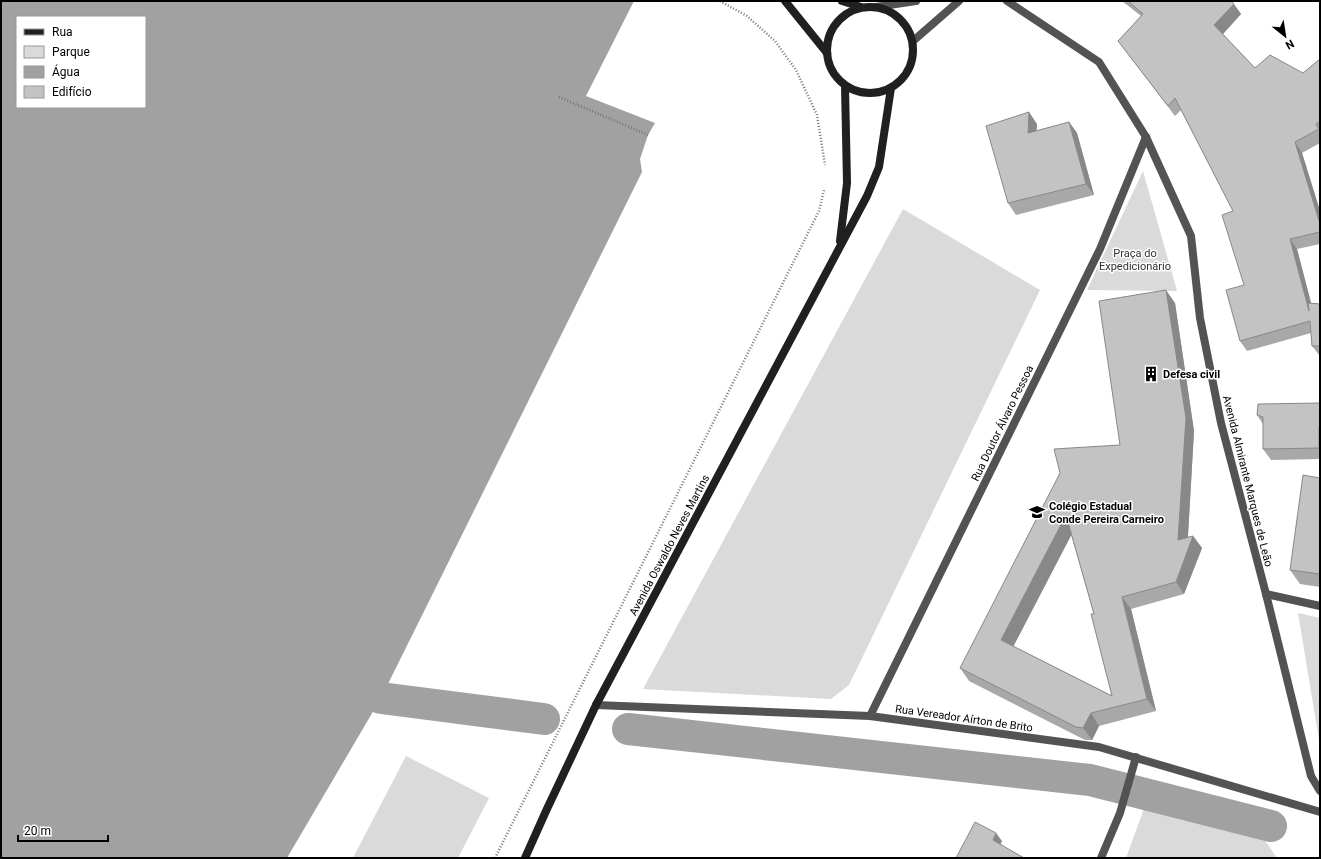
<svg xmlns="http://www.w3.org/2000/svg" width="1321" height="859" font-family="Roboto,sans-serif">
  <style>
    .green { fill: #dadada }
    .water { fill: #a1a1a1; fill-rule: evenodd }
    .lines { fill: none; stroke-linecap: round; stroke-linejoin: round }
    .canal { stroke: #a1a1a1; stroke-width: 32 }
    .path { stroke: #757575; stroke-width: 2.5; stroke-dasharray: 1 2; stroke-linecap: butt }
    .street { stroke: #535353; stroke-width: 8 }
    .secondary { stroke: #202020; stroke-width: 8 }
    .wall { fill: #a8a8a8; fill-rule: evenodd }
    .shaded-wall { fill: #888 }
    .building { fill: #c3c3c3; stroke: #888; fill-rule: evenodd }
    .labels { text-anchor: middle; stroke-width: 3; stroke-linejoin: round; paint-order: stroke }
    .park-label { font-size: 11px; fill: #313131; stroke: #fff }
    .poi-label { font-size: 11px; font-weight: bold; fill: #000; stroke: #fff; text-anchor: start }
    .street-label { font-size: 11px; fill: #000; stroke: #fff }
  </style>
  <rect width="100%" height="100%" fill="#fff"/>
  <g class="green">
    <polygon points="1143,171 1177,291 1087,290"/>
    <polygon points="903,209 1040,290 849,685 831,699 643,689"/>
    <polygon points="1298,613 1320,618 1320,746"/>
    <polygon points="406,756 489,798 458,858 353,858"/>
    <polygon points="1146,803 1264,839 1277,858 1126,858"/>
  </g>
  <path class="water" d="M1 1H634L586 96 655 123 648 135 640 159 642 172 381 698 287 858H1ZM17 17H145V107H17Z"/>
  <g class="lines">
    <g class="canal">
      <polyline points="381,698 544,719"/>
      <polyline points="628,729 1090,780 1271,826"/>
    </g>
    <g class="path">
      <polyline points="720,1 747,16 775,41 796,70 817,115 825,165"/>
      <polyline points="559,97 648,135"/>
      <polyline points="495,858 819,211 824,190"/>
    </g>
    <g class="street">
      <polyline points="1007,1 1099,62 1146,137 1191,236 1200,318 1221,423 1266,594 1311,776 1320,791"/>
      <polyline points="876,7 916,1"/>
      <polyline points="913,41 959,1"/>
      <polyline points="1266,594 1320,606"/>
      <polyline points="596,705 870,716 1099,747 1320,812"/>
      <polyline points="870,716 1100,249 1146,137"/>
      <polyline points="1101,858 1120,813 1136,757"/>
    </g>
    <g class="secondary">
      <polyline points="785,1 827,53"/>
      <polyline points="842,1 861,7"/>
      <circle cx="870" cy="50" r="43"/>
      <polyline points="840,241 847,183 845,86"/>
      <polyline points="525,858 546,811 596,705 867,196 879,167 891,88"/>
    </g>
  </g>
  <g class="wall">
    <polygon points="1122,1 1231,1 1241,14 1223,34 1255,68 1303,73 1320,59 1320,143 1302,153 1320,211 1320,244 1297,249 1311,303 1320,304 1320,356 1312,346 1311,333 1247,351 1240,341 1244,285 1233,211 1181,110 1175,116 1118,41 1141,16"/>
    <polygon points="1069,122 1077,133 1094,195 1016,215 1008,203 1037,124 1036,131"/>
    <path d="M1175 303 1194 431 1188 537 1193 536 1202 548 1184 594 1131 609 1156 711 1099 726 1092 740H1085L969 681 960 668 1120 445ZM1071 534 1094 614 1112 696 1013 646Z"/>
    <polygon points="1320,403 1320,459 1271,460 1263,449 1263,424 1257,415"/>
    <polygon points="1320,478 1320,587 1300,584 1290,570"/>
  </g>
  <g class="shaded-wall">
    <polygon points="1234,4 1241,14 1222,35 1214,25"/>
    <polygon points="1029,112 1037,124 1036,144 1028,133"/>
    <polygon points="1069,122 1077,133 1094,195 1086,184"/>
    <polygon points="1295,142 1302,153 1320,211 1320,224"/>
    <polygon points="1290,239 1297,249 1316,322 1309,311"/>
    <polygon points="1166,290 1175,303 1194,431 1187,552 1178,540"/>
    <polygon points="1319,427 1320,429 1320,450 1319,448"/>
    <polygon points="1066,515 1075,528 1010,653 1001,640"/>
    <polygon points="1193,536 1202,548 1184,594 1176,582"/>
    <polygon points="1122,597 1131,609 1156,711 1147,699"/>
    <polygon points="1091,713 1099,726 1092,740 1083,728"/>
    <polygon points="996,833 1002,841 999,848 993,840"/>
  </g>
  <g class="building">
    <polygon points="1128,1 1231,1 1234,4 1214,25 1255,68 1270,55 1303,73 1320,59 1320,121 1316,124 1319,129 1295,142 1320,224 1320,232 1290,239 1309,311 1308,303 1320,304 1320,346 1312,346 1310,321 1240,341 1226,290 1244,285 1222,215 1233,211 1175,98 1168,106 1118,41 1143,14"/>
    <polygon points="1029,112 1028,133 1069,122 1086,184 1008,203 986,126"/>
    <path d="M1166 290 1186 418 1178 540 1193 536 1176 582 1122 597 1147 699 1091 713 1083 728 1076 727 960 668 1060 473 1054 449 1120 445 1099 301ZM1066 515 1094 614H1091L1112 696 1001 640Z"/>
    <polygon points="1320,403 1320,427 1319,427 1319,448 1263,449 1263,417 1257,415 1258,404"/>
    <polygon points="1303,475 1320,478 1320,574 1290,570"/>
    <polygon points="975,822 996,833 993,840 1024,858 956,858"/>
  </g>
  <defs>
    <symbol id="building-bare" viewBox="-9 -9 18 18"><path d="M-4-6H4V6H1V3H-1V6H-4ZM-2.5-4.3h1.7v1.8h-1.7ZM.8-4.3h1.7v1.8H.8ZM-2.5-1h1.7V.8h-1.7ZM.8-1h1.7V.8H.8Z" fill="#000" stroke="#fff" stroke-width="2.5" paint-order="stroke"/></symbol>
    <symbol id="school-bare" viewBox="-9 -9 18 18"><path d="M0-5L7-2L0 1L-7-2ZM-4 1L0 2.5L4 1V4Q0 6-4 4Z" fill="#000" stroke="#fff" stroke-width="2.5" paint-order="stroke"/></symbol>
  </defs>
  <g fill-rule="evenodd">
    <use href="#building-bare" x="1140" y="363" width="22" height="22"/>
    <use href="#school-bare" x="1026" y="501" width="22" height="22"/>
  </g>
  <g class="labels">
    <g class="park-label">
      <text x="1135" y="257">Praça do<tspan x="1135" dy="13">Expedicionário</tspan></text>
    </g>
    <g class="poi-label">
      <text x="1163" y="378">Defesa civil</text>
      <text x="1049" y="510">Colégio Estadual<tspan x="1049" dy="13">Conde Pereira Carneiro</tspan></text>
    </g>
    <g class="street-label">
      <text transform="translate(1002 423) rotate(-64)" y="4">Rua Doutor Álvaro Pessoa</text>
      <text transform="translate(1248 481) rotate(76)" y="4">Avenida Almirante Marques de Leão</text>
      <text transform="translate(669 545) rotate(-62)" y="4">Avenida Oswaldo Neves Martins</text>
      <text transform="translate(964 718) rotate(8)" y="4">Rua Vereador Aírton de Brito</text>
    </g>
  </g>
  <rect width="1321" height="859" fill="none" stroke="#000000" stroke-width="4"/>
  <rect x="16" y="16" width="130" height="92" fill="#ffffff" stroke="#999999"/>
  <rect x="24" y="29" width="20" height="6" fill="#202020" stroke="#999999"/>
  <text x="52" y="36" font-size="12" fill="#000000">Rua</text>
  <rect x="24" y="46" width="20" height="12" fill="#dadada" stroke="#999999"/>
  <text x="52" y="56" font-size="12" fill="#000000">Parque</text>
  <rect x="24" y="66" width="20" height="12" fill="#a1a1a1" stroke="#999999"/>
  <text x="52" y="76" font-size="12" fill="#000000">Água</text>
  <rect x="24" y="86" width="20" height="12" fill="#c3c3c3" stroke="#999999"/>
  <text x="52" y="96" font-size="12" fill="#000000">Edifício</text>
  <g transform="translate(1285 36) rotate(150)" stroke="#ffffff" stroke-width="3" paint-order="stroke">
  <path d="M0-3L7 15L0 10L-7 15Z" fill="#000000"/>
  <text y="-6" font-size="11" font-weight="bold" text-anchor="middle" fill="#000000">N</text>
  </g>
  <path d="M18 835v6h90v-6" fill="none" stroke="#000000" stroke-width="2"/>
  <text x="24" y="835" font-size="12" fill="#000000" stroke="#ffffff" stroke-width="3" paint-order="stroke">20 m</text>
</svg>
